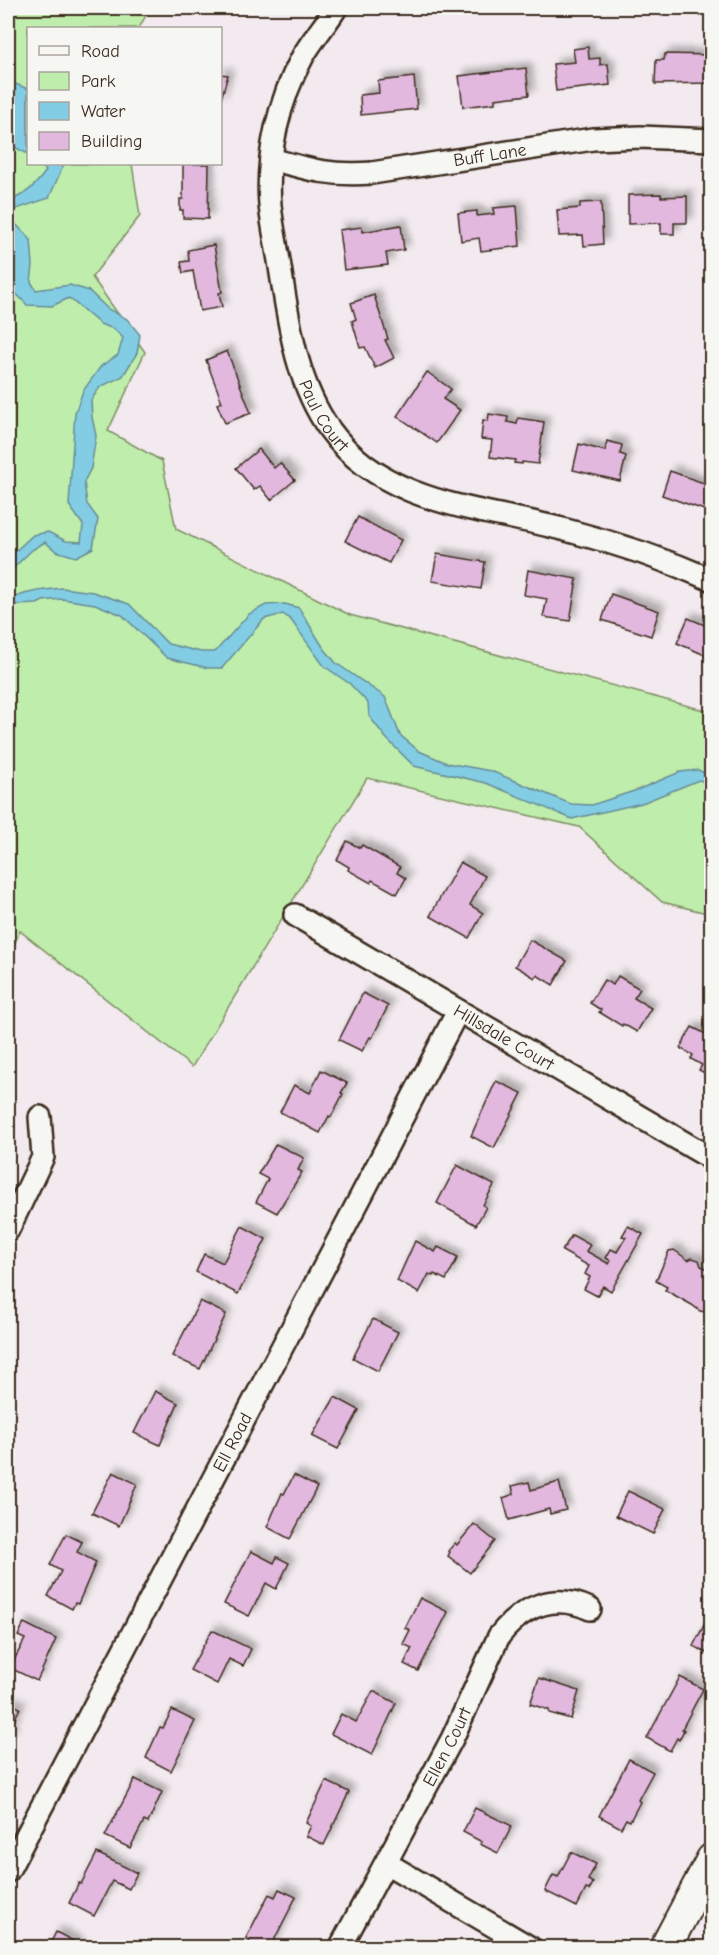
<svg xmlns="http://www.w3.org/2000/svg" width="719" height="1955" font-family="'Comic Neue',sans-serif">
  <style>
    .green { fill: #bfedab; stroke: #7d8c64; stroke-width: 1.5 }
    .water { fill: #83cde4; stroke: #668c95; stroke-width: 1.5 }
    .building { fill: #e2b8df; stroke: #3b2a1e; stroke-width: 1.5; filter: url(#shadow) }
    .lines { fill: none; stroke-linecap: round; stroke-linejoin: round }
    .street-casing { stroke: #3b2a1e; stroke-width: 26 }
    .secondary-casing { stroke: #3b2a1e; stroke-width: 34 }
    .street { stroke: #f6f6f2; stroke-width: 21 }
    .secondary { stroke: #f6f6f2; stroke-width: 30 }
    .labels { text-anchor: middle; stroke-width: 4.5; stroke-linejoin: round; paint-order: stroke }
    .street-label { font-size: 18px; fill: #3b2a1e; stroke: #f6f6f2 }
  </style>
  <defs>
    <filter id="shadow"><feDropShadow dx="5.5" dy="-5.5" stdDeviation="3" flood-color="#0004"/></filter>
  </defs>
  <rect width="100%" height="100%" fill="#f2eaee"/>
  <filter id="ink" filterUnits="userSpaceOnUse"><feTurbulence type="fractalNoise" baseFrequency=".0167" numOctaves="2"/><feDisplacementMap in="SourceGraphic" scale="12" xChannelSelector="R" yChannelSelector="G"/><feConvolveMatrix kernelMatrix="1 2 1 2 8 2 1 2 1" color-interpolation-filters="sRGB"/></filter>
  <g filter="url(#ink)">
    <polygon class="green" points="8,8 150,8 139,28 28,28 28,164 132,164 140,216 92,277 145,352 108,431 162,461 176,529 350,615 711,712 711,914 662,902 579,827 367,778 192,1067 20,931 8,960"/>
    <g class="water">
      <polygon points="8,81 28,89 28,154 10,145 8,139"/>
      <path d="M41 164H64L49 198 13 210 9 217 31 240 33 265 31 282 36 290 70 285 89 291 108 309 127 319 140 335 137 353 123 376 100 387 91 400 92 417 96 436 91 468 84 482 87 504 98 519 93 548 76 557 56 551 45 542 32 550 8 573V558L33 535 48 532 66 541 81 542 83 525 69 505 75 413 83 391 101 366 118 355 123 338 114 329 100 324 69 298 52 306 27 305 8 285V201C26 195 35 186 46 171Z"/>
      <path d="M62 588 93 592 129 604 168 644 201 652H215L249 614 266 605 285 604 299 608 323 647 336 663 385 697 400 735 419 751 447 763 491 771 571 804 592 805 637 790 680 772 698 770 711 776V784L699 780 642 803 572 819 486 783 414 766 386 738 369 716 368 703 350 684 324 666 291 620 283 614 264 619 222 668H208L167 658 122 615 95 604 62 599 43 601 37 604 16 605 8 610V600C25 592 43 590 62 588Z"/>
    </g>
    <g class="building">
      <polygon points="588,47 589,59 600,58 600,65 608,64 610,85 556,91 553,64 575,62 573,49"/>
      <polygon points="665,54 712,55 712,83 655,84 656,60 664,60"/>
      <polygon points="526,68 529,95 495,99 495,103 463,107 459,76"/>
      <polygon points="220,74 228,75 220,103"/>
      <polygon points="414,77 417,109 361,115 360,95 379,93 378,81"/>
      <polygon points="183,164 209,164 208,219 183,218 183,210 180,210 180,199 183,199"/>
      <polygon points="661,194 661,197 687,196 687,223 674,223 674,234 661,234 661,223 628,224 628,195"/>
      <polygon points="601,202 603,244 584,246 583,235 559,236 557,210 580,208 580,203"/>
      <polygon points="517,206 520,246 481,251 479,238 461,241 458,213 477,211 477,216 494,214 493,208"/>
      <polygon points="401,225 404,250 386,253 388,265 344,270 339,230 362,227 363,232"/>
      <polygon points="214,245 222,292 219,293 222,307 200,311 193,271 183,273 181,262 189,261 188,250"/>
      <polygon points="374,295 388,339 385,340 394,358 375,368 365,347 360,348 352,321 356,319 351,303"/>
      <polygon points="227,351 251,413 225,423 217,404 222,402 206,360"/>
      <polygon points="427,372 451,389 443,399 460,410 437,443 397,416"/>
      <polygon points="489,414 508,417 507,422 517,424 518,418 544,422 538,464 522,462 522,464 514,463 515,460 490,457 492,440 481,439 483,420 488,421"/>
      <polygon points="607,441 622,445 620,454 626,456 620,481 573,470 579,444 605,451"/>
      <polygon points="259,449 274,468 280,463 295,480 271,500 260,486 254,490 236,468"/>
      <polygon points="670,471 712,486 712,499 707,511 662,495"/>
      <polygon points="358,517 401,540 389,563 345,541"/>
      <polygon points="437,554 485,562 481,589 432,581"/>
      <polygon points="528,570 577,579 570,621 543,617 547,599 524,595"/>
      <polygon points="611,594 659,611 651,636 602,620"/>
      <polygon points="688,618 712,628 712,658 677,643"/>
      <polygon points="347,841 360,848 362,845 400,867 397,873 406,878 397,894 372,880 371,883 348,870 349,867 337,860"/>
      <polygon points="460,862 485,876 470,905 483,913 469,938 430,916"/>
      <polygon points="530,940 567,961 553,985 537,975 535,978 515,966"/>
      <polygon points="618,976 640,989 634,998 651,1008 637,1032 623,1024 622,1026 599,1012 601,1010 590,1003 604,980 613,985"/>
      <polygon points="363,993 388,1006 372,1038 370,1037 362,1051 339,1040"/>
      <polygon points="692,1027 712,1037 712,1077 699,1070 702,1065 691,1059 693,1055 680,1048"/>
      <polygon points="321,1070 347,1083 341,1093 343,1094 331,1117 329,1116 320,1133 280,1112 294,1085 310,1093"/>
      <polygon points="496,1081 522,1093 494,1148 471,1136"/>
      <polygon points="276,1144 304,1158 298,1170 302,1172 277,1213 256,1202 268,1179 258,1174"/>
      <polygon points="457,1165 494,1185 483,1205 486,1207 476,1225 437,1203"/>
      <polygon points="242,1226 266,1239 238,1294 196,1272 204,1254 223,1263"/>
      <polygon points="628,1226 643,1234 611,1291 603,1286 597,1296 584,1289 590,1277 585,1274 589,1266 562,1251 572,1235 590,1245 586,1251 609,1264 611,1261 606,1258 611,1249 617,1252 626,1237 622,1236"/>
      <polygon points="415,1241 435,1252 438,1247 458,1257 446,1280 434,1274 433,1276 429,1274 419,1293 397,1281"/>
      <polygon points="674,1250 688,1260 692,1258 699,1260 701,1266 712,1271 712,1299 705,1312 700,1311 692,1305 665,1290 667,1287 656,1281 669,1251"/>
      <polygon points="200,1301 226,1314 200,1369 172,1356"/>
      <polygon points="373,1319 398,1332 378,1371 353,1358"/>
      <polygon points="155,1391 178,1403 160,1445 134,1433"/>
      <polygon points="335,1397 359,1410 338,1449 312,1436"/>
      <polygon points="113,1472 137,1484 119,1526 92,1513"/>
      <polygon points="294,1475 317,1487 290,1539 267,1527 282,1493 284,1494"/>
      <polygon points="529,1482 531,1490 559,1482 566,1510 550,1514 549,1509 509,1520 503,1498 514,1494 512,1486"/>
      <polygon points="628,1491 665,1509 653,1534 616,1516"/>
      <polygon points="474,1524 495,1541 470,1573 448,1556 450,1552 448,1551 455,1543 457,1545"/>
      <polygon points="66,1534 82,1542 77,1552 96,1562 78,1604 75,1603 72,1609 48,1596 61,1571 50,1565"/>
      <polygon points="251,1551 274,1563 277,1557 289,1563 276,1589 266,1583 249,1616 224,1604"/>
      <polygon points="420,1598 448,1612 418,1671 404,1664 412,1648 403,1644 410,1630 405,1628"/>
      <polygon points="709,1616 712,1617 712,1656 693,1646"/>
      <polygon points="24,1623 56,1639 37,1681 10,1668 25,1639 18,1636"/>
      <polygon points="212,1630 251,1649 243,1666 229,1659 217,1684 190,1670"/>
      <polygon points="680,1677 703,1689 682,1729 684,1730 679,1740 677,1738 670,1751 647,1738"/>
      <polygon points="539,1678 579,1691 571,1719 549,1713 549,1710 530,1704"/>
      <polygon points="373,1691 396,1703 372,1755 331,1734 341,1714 356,1722"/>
      <polygon points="8,1702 20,1708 10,1729 12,1730 8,1740"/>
      <polygon points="172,1710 195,1721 171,1771 146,1758 160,1727 163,1728"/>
      <polygon points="629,1759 653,1772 638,1800 640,1802 630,1821 626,1819 621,1828 599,1816"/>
      <polygon points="135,1779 162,1792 148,1823 144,1821 130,1848 105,1836"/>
      <polygon points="326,1781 349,1792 324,1845 306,1836 311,1826 306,1823"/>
      <polygon points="475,1808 512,1826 498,1853 480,1844 482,1842 463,1832"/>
      <polygon points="571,1852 596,1864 588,1880 593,1883 589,1890 586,1889 577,1907 545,1891 553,1875 558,1877"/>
      <polygon points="97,1853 137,1873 129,1889 112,1881 94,1916 69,1903 79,1883 81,1884"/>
      <polygon points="279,1889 296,1897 270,1948 246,1947 250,1940 246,1938 269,1894 275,1897"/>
      <polygon points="56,1932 79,1944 77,1948 48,1948"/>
    </g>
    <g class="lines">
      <defs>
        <g id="street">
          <path id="s1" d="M336 8C326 24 313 39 303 56 279 100 266 155 270 205 272 225 277 247 280 267 289 324 296 382 330 430 385 506 484 508 566 530 616 543 664 559 712 580"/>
          <path id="s2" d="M271 159C310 170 331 176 372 173L593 139 640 137 712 140"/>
          <path id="s3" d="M295 915 712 1159"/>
          <polyline points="8,1230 43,1157 40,1117"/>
          <polyline points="386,1863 531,1948"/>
          <path id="s4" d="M8 1871 458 1011"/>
          <path id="s5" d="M340 1948 452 1739 499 1636C522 1607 553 1592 590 1609"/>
        </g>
        <polyline id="secondary" points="665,1948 712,1859"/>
      </defs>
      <use href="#street" class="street-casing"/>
      <use href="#secondary" class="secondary-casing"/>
      <use href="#street" class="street"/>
      <use href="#secondary" class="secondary"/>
    </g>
  </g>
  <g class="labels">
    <g class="street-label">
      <text dy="6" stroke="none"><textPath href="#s2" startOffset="222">Buff Lane</textPath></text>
      <text dy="6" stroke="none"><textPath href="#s1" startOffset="432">Paul Court</textPath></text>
      <text dy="6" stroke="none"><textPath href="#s3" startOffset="242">Hillsdale Court</textPath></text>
      <text dy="6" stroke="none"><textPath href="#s4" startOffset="484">Ell Road</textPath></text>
      <text dy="6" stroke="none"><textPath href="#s5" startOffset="228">Ellen Court</textPath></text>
    </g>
  </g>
  <rect width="719" height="1955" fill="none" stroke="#f6f6f2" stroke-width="30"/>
  <rect x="15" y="15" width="689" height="1925" fill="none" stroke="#3b2a1e" stroke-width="2" filter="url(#ink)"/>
  <rect x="27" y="27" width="195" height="138" fill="#f6f6f2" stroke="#aba49d" stroke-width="1.5"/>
  <rect x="39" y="46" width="30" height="9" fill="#f6f6f2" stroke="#aba49d" stroke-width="1.5"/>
  <text x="81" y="57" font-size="18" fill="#3b2a1e">Road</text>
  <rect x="39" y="72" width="30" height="18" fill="#bfedab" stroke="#aba49d" stroke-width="1.5"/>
  <text x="81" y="87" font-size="18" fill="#3b2a1e">Park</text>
  <rect x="39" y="102" width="30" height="18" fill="#83cde4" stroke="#aba49d" stroke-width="1.5"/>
  <text x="81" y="117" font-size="18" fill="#3b2a1e">Water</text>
  <rect x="39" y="132" width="30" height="18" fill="#e2b8df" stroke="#aba49d" stroke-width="1.5"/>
  <text x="81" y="147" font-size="18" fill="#3b2a1e">Building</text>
</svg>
